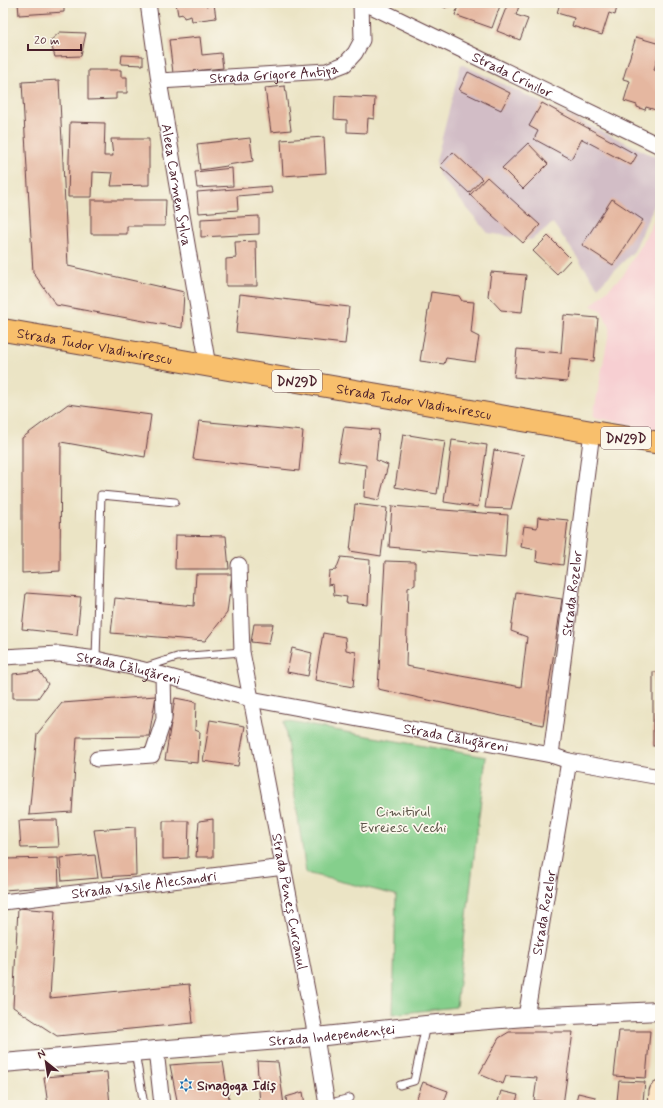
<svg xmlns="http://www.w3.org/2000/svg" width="663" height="1108" font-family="Mynerve,sans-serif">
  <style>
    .built { fill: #f7cfd2 }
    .industrial { fill: #d2bdc6 }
    .green { fill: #85cf8c; stroke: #68775c }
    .building { fill: #e5b7a0 }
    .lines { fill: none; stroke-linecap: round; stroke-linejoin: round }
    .service-casing { stroke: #623d42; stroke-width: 9 }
    .minor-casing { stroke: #623d42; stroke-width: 17 }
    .tertiary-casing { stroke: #623d42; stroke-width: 20 }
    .secondary-casing { stroke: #623d42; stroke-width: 23 }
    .primary-casing { stroke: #623d42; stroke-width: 24 }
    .service { stroke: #fff; stroke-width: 7 }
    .minor { stroke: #fff; stroke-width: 15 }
    .tertiary { stroke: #fff; stroke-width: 18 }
    .secondary { stroke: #fce5c4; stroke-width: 21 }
    .primary { stroke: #f8bf6c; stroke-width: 22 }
    .labels { text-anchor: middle; stroke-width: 3.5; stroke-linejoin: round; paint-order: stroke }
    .shield { fill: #fbf7ec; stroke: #7f6065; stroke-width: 1 }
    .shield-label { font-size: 13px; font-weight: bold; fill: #4a1f2b }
    .street-label { font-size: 14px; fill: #4a1f2b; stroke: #fbf7ec }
    .park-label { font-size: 14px; fill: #5c5448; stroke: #fbf7ec }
    .poi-label { font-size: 14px; font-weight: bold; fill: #4a1f2b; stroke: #fbf7ec; text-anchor: start }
  </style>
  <rect width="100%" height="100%" fill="#fbf7ec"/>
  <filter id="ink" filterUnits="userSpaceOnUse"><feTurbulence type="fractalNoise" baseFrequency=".025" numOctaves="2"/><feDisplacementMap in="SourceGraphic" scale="8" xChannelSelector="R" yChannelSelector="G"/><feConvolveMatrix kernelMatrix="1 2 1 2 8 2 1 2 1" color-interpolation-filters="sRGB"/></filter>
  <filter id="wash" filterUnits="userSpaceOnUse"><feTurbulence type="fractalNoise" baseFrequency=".012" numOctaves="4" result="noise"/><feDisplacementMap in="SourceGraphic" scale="16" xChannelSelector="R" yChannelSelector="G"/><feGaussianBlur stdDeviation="0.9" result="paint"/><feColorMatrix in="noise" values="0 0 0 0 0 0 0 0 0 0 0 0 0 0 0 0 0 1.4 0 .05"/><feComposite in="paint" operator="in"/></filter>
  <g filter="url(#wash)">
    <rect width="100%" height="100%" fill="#ebe4c5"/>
    <polygon class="built" points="660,207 660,431 593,417 610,327 601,310 591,306 624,274 651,227"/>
    <polygon class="industrial" points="461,64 660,159 660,197 656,201 634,251 598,287 553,223 531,240 488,233 439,175 436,161"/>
    <polygon class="green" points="284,721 486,757 456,1007 393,1014 396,895 306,873"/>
    <g id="blocks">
      <g class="building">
        <polygon points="18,3 64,3 64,12 19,15"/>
        <polygon points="176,3 206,3 206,6 214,4 216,18 192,21 191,16 184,18 183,14 178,15"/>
        <polygon points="434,3 448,3 446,8"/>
        <polygon points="459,3 501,3 492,28 455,15"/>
        <polygon points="508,3 520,3 516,15 528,19 520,40 497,31"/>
        <polygon points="560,3 618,3 615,15 609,13 602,35 572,26 574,18 557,13"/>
        <polygon points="60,32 86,33 81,56 55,57 50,41"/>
        <polygon points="200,37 202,55 221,53 223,68 173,73 169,40"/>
        <polygon points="636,37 660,44 660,49 654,70 660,72 660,106 659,111 646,107 645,110 637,107 637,105 624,101 630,81 623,79"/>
        <polygon points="122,55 143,56 143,65 121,64"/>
        <polygon points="88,70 121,70 121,77 127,77 127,93 116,93 116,99 88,100"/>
        <polygon points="468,72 510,93 501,110 459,90"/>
        <polygon points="59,80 68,266 184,292 182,328 56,305 33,272 22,82"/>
        <polygon points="285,86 291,130 271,132 265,88"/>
        <polygon points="335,96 375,98 374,119 368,118 367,133 347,132 347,120 334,119"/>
        <polygon points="542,103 637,155 631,165 582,139 571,159 534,139 538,131 529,126"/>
        <polygon points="70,122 105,123 104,156 113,156 111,139 149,139 149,185 111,186 113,173 93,172 92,197 68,197"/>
        <polygon points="324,137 326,173 283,176 281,140"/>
        <polygon points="250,138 253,161 227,165 227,166 200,170 197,144"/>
        <polygon points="528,143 548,164 523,189 502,168"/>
        <polygon points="453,152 482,179 469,193 440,166"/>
        <polygon points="232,168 233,186 197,188 195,172"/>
        <polygon points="487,177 540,225 523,243 470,195"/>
        <polygon points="271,186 272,193 237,196 238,210 199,213 197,192"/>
        <polygon points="612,199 643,220 613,265 582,245"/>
        <polygon points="91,200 166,200 165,226 127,226 127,234 91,234"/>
        <polygon points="259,216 259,234 201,237 201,219"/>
        <polygon points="548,236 571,259 557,274 533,251"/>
        <polygon points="256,241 257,286 226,286 226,259 236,258 235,242"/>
        <polygon points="491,272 526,275 522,312 501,310 488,296"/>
        <polygon points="431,292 459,296 462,301 474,302 471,333 479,337 475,362 446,358 444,364 420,361"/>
        <polygon points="240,294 349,307 345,344 236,332"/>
        <polygon points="564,315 598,318 594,361 570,359 567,382 514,377 517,349 561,353"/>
        <polygon points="68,404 151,415 145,457 61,442 60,571 22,573 22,438"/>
        <polygon points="199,421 303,431 299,471 193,459"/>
        <polygon points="344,427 379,430 376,460 388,465 379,500 364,497 366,465 338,461"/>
        <polygon points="403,434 445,441 437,494 395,487"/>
        <polygon points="452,440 487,445 478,507 444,502"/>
        <polygon points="494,450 524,455 511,509 485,508"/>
        <polygon points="355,504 387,508 381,556 350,551"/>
        <polygon points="392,506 508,515 505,557 389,547"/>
        <polygon points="538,517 568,520 563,565 536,561 537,550 521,547 524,526 537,528"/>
        <polygon points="176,535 226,536 229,569 175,569"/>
        <polygon points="341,557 370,560 368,605 346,603 347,597 334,595 333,584 328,585 329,571 336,570"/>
        <polygon points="385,561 415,562 415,585 408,588 406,666 521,687 527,637 511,631 516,592 562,599 543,725 378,689"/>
        <polygon points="196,574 232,574 227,613 205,641 111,633 115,598 194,606"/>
        <polygon points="26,593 81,597 77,635 22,629"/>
        <polygon points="254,624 273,624 269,644 251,642"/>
        <polygon points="323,633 345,637 346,650 356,652 353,687 315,680"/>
        <polygon points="292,648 312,653 308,676 287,672"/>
        <polygon points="39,671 48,684 38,698 13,698 13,674"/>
        <rect x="653" y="672" width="7" height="74"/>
        <polygon points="156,696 149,736 77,737 72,812 29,815 37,734 62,703"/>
        <polygon points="175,698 196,702 195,730 200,732 198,763 165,760"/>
        <polygon points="210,720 245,726 238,766 203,761"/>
        <polygon points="213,819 213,857 196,857 199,821"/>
        <polygon points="40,820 57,820 59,847 21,848 19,821"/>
        <polygon points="163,821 189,821 188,858 163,859"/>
        <polygon points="135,827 136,875 102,877 94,830"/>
        <polygon points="95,855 98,878 62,881 60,858"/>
        <polygon points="58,858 59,886 4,890 4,859"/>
        <polygon points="18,908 55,911 50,998 189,984 193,1023 57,1036 13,1007"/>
        <polygon points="619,1031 650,1031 646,1078 614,1076"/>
        <polygon points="509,1032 573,1032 563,1105 534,1100 537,1078 506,1076 503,1084 479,1074 499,1038"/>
        <polygon points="257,1061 278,1062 284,1105 260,1105"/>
        <polygon points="223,1062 230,1105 178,1105 170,1065 195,1063"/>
        <polygon points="107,1072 110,1105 48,1105 44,1077"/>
        <polygon points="619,1081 645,1082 643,1101 617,1101"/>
        <polygon points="423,1082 448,1091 443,1105 414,1105"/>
        <polygon points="501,1091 518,1095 515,1105 497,1105"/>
        <polygon points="303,1092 305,1105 287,1105 286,1097"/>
        <polygon points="578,1093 595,1097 594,1105 575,1105"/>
      </g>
    </g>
  </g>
  <g filter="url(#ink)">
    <use href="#blocks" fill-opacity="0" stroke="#623d42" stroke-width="1"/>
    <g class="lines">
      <defs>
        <g id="service">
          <polyline points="96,659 101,495 175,502"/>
          <polyline points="146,667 177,657 242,652"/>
          <polyline points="135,1052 144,1105"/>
          <polyline points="400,1085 414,1081 426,1025"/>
          <polyline points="327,1104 350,1098"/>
        </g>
        <g id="minor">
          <path id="s1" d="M148 3 159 81 208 366"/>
          <path id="s2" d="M365 3 660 146"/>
          <path id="s3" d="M159 81 327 71 345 64 355 53 362 40 361 3"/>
          <path id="s4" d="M239 565 242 652 316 1037 327 1105"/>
          <path id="s5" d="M3 657 59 654 96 659 140 669 251 699 551 755 569 761 660 777"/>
          <path id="s6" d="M551 755 592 432"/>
          <polyline points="97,759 152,755 164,719 163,675"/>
          <path id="s7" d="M3 902 284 867"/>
          <path id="s8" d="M526 1017 569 761"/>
          <polyline points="156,1050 162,1105"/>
        </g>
        <g id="tertiary">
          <path id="s9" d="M3 1063 156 1050 316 1037 426 1025 526 1017 660 1011"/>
        </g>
        <polyline id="secondary" points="659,1105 660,1092"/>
        <g id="primary">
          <path id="s10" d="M3 330 592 432 660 443"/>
        </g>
      </defs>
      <use href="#service" class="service-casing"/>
      <use href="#minor" class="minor-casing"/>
      <use href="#tertiary" class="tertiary-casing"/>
      <use href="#secondary" class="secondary-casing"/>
      <use href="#primary" class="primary-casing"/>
      <use href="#service" class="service"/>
      <use href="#minor" class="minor"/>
      <use href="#tertiary" class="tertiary"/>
      <use href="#secondary" class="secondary"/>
      <use href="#primary" class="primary"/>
    </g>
  </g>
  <defs>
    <symbol id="synagogue-bare" viewBox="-9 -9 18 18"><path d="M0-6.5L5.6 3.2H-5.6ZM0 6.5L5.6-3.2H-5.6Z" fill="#1f6fb2" stroke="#fbf7ec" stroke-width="2.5" paint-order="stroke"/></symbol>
  </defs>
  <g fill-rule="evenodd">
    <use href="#synagogue-bare" x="176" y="1075" width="20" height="20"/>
  </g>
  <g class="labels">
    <g class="shield">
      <rect x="272" y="370" width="50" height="22" rx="3"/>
      <rect x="601" y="427" width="50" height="22" rx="3"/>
    </g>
    <g class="shield-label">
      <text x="297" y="386">DN29D</text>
      <text x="626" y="443">DN29D</text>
    </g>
    <g class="street-label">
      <text dy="5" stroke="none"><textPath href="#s3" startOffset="115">Strada Grigore Antipa</textPath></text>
      <text dy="5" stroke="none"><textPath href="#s2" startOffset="164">Strada Crinilor</textPath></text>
      <text dy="5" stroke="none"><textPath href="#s1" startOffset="184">Aleea Carmen Sylva</textPath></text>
      <text dy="5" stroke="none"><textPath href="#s10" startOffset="93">Strada Tudor Vladimirescu</textPath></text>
      <text dy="5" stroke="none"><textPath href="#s10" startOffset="417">Strada Tudor Vladimirescu</textPath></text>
      <text dy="5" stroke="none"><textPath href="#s6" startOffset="163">Strada Rozelor</textPath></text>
      <text dy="5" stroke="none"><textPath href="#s5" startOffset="127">Strada Călugăreni</textPath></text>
      <text dy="5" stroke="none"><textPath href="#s5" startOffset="462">Strada Călugăreni</textPath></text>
      <text dy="5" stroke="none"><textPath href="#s7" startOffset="142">Strada Vasile Alecsandri</textPath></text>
      <text dy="5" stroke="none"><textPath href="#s4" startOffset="341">Strada Peneș Curcanul</textPath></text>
      <text dy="5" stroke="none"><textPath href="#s8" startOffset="106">Strada Rozelor</textPath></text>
      <text dy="5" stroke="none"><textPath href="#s9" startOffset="330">Strada Independenței</textPath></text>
    </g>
    <g class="park-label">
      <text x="403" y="816">Cimitirul<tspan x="403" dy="16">Evreiesc Vechi</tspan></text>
    </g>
    <g class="poi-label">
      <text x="197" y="1090">Sinagoga Idiș</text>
    </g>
  </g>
  <rect width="663" height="1108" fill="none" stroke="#fbf7ec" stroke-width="16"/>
  <g transform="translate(46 1062) rotate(330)" stroke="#fbf7ec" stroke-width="3" paint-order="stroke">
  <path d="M0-3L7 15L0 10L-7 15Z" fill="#4a1f2b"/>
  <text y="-6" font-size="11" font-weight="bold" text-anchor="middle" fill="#4a1f2b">N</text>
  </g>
  <path d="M28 44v6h53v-6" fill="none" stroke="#4a1f2b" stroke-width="2"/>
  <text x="34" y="44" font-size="12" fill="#4a1f2b" stroke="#fbf7ec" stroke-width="3" paint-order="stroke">20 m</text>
</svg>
